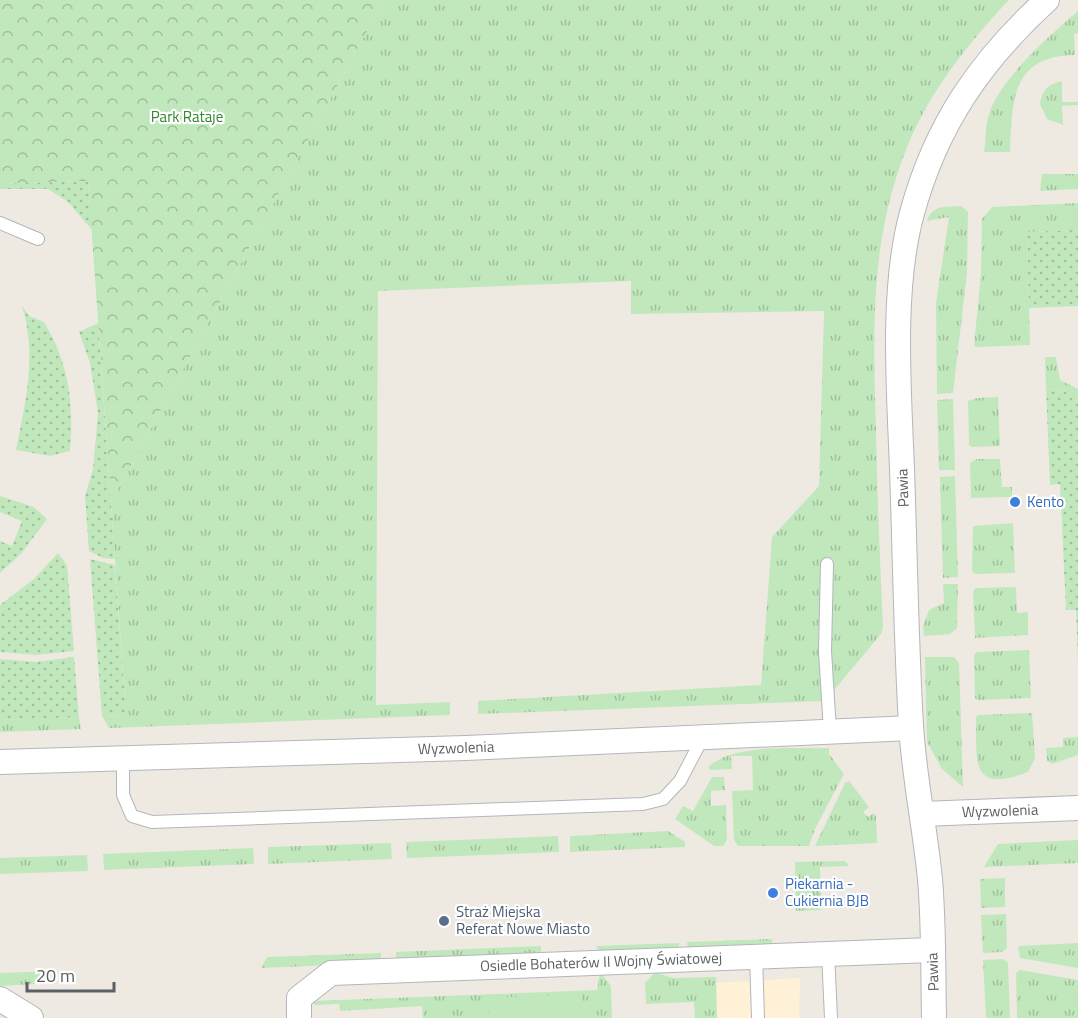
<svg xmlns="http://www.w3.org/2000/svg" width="1078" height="1018" font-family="'Titillium Web',sans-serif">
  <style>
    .commercial { fill: #fff1d6 }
    .grass { fill: url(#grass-tufts) }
    .forest { fill: url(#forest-crowns) }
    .garden { fill: url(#garden-dots) }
    .pitch { fill: #c1e8bc }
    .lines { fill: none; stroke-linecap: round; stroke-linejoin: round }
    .lane-casing { stroke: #b3b6ba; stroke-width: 14 }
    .street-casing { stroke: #b3b6ba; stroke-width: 26 }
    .lane { stroke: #fff; stroke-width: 12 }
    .street { stroke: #fff; stroke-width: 24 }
    .shop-dot { fill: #3f7fe0; stroke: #fff; stroke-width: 2 }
    .service-dot { fill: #5c6f8a; stroke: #fff; stroke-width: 2 }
    .labels { text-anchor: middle; stroke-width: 4.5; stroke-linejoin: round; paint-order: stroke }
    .park-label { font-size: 15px; fill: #34872e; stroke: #fff }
    .street-label { font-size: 15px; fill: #5a6064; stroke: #fff }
    .shop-label { font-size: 15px; fill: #366cbe; stroke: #fff; text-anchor: start }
    .service-label { font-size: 15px; fill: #4e5e75; stroke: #fff; text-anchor: start }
  </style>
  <defs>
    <pattern id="grass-tufts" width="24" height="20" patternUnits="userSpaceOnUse" patternTransform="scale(1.5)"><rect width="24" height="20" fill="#c1e8bc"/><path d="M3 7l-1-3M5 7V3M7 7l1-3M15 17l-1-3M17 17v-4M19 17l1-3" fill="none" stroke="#a0bf9c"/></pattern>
    <pattern id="forest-crowns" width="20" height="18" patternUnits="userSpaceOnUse" patternTransform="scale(1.5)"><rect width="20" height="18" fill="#c1e8bc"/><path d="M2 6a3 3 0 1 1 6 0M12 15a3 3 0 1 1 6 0" fill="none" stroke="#a0bf9c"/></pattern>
    <pattern id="garden-dots" width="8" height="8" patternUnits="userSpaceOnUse" patternTransform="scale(1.5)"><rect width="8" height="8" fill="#c1e8bc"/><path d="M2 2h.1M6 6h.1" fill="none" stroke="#a0bf9c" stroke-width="1.8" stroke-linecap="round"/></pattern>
  </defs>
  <rect width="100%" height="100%" fill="#eeeae2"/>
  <polygon class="commercial" points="800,978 799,1018 713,1018 712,983"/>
  <g class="grass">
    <path d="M384 0H1009C965 47 925 97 903 158 870 245 873 336 876 428 877 494 880 561 883 628L881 634 825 701 478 714V701L761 685 772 537 819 486 824 311 631 314V281L378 291 376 705 450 702V715L109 728 102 716 126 715 111 502Z"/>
    <path d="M1078 11V33L1074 34 1075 55C1011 56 1012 101 1010 152H984C986 140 985 126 989 114 999 80 1051 34 1078 11Z"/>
    <path d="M1062 81V102H1078V105L1062 106 1063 125 1047 119 1040 104C1042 90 1048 84 1062 81Z"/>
    <polygon points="1042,174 1078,174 1078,189 1040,191"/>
    <polygon points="1078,203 1078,230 1027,232 1030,345 976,347 974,345 981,274 982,219 992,207"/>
    <path d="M961 206 968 212 967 273 953 393 937 394 936 303 949 217 927 221C932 204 947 207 961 206Z"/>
    <polygon points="1045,357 1056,357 1060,380 1078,389 1078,404 1066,392 1046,389"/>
    <polygon points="998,397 1000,446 972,447 969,445 968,401 977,398"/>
    <polygon points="953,399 955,470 939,470 937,400"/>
    <polygon points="977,459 1000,459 1002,487 1012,487 1012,497 971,498 970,463"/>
    <polygon points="955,476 958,577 943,578 940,477"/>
    <polygon points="1013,523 1015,573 975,574 972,571 973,526"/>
    <polygon points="943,584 958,584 957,628 950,634 924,636 923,626 929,610 944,603"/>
    <polygon points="1016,587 1017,613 1028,612 1028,635 975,638 973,592 975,588"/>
    <polygon points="1029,650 1031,698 978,700 975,698 974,655 977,652"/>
    <polygon points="925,657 954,657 959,663 963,787 942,769 927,742"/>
    <path d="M1032 713 1035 758 1028 772C969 794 977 762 976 717L978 715Z"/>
    <polygon points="79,717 81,729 0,732 0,720"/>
    <polygon points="1078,737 1078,755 1052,764 1047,761 1046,748 1063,747 1063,738"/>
    <path d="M829 748V754L844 774 815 829 809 846H738L734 840 732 791 753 790 752 756H731L732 769 711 770 708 767C734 743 794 749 829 748Z"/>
    <polygon points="712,777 724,777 725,790 711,791 711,806 726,805 727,840 723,846 714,846 675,819 683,806 693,811"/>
    <polygon points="849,781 869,807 863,812 868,817 874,813 876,816 877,843 815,846 845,783"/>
    <polygon points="668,831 685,842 685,847 570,852 570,836"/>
    <polygon points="558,836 559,852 407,858 406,842"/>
    <polygon points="1078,840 1078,863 984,867 998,844"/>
    <polygon points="391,843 392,859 268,864 268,847"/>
    <polygon points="253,848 254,864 104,870 103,854"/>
    <polygon points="87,855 88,871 0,874 0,858"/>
    <polygon points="845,861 849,866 820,867 821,910 796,911 795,862"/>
    <polygon points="1005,878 1005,907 981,908 980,879"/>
    <polygon points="1006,914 1007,948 1002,952 983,953 981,915"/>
    <polygon points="772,939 772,948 688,951 687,942"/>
    <polygon points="679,943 679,951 600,954 596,946"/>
    <polygon points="1078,943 1078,968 1020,958 1018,946"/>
    <polygon points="541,946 541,957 396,963 396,952"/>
    <polygon points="381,953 381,963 261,968 267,957"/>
    <polygon points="1003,959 1008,963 1010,1018 986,1018 983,960"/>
    <polygon points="1020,970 1078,980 1078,1018 1017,1018 1016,973"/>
    <polygon points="53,971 54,983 0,986 0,973"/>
    <polygon points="600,972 611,986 612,1018 423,1018 422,1006 340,1011 339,1004 314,1005 314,1001 597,990"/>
    <polygon points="655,972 672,978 716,977 717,1018 695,1018 694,1002 646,1004 645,983"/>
  </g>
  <polygon class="forest" points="0,0 384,0 111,502 88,181 0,184"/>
  <g class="garden">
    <polygon points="88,181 92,230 68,202 48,189 0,189 0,184"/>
    <polygon points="1078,230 1078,306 1029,308 1027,232"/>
    <path d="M22 306 29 316 44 322C69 363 74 404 70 451L50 456 16 450C26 401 37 354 22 306Z"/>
    <polygon points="98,323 115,559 103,558 89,551 85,496 93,469 98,413 90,363 79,332"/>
    <polygon points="1046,389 1066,392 1078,404 1078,662 1076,610 1066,610 1060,484 1050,485"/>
    <polygon points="0,496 34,507 47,519 21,554 0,573 0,541 12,546 22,521 0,512"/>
    <polygon points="58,553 67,565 74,651 36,655 0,652 0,605 34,579"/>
    <polygon points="90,559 115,565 126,715 102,716"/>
    <polygon points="74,657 79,717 0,720 0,659 35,662"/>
  </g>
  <polygon class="pitch" points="582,994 583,1018 489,1018 488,998"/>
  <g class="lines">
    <defs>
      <g id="lane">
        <polyline points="0,223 38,239"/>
        <polyline points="827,564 825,651 830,731"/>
        <polyline points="123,757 123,795 132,816 152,822 643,804 663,799 680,781 703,737"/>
        <polyline points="828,953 831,1018"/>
        <polyline points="756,955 758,1018"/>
      </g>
      <g id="street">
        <polyline points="0,762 466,748 911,728"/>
        <polyline points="922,814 1078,808"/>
        <polyline points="0,999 31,1018"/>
        <polyline points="299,1018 299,998 331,973 932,950"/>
        <path d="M934 1018C933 972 934 925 930 879 925 828 914 777 911 725 906 640 905 554 902 469 899 390 891 289 912 213 936 125 980 61 1047 0"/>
      </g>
    </defs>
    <use href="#lane" class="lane-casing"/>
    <use href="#street" class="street-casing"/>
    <use href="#lane" class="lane"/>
    <use href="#street" class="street"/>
  </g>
  <g class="shop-dot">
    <circle cx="1015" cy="502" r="6"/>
    <circle cx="773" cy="893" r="6"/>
  </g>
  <circle class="service-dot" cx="444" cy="921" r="6"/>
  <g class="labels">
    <g class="park-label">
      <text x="187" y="122">Park Rataje</text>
    </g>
    <g class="street-label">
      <text transform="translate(903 488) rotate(-92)" y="5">Pawia</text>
      <text transform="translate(456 748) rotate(-2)" y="5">Wyzwolenia</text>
      <text transform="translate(1000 811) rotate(-2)" y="5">Wyzwolenia</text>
      <text transform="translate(601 962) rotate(-2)" y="5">Osiedle Bohaterów II Wojny Światowej</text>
      <text transform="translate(933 972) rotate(-92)" y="5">Pawia</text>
    </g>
    <g class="shop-label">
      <text x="1027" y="507">Kento</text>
      <text x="785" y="889">Piekarnia -<tspan x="785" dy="17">Cukiernia BJB</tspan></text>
    </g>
    <g class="service-label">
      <text x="456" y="917">Straż Miejska<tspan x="456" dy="17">Referat Nowe Miasto</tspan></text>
    </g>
  </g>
  <path d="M27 982v9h87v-9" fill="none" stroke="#5a6064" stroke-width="3"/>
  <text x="36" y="982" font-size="18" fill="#5a6064" stroke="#ffffff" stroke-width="4.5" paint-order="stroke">20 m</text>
</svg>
